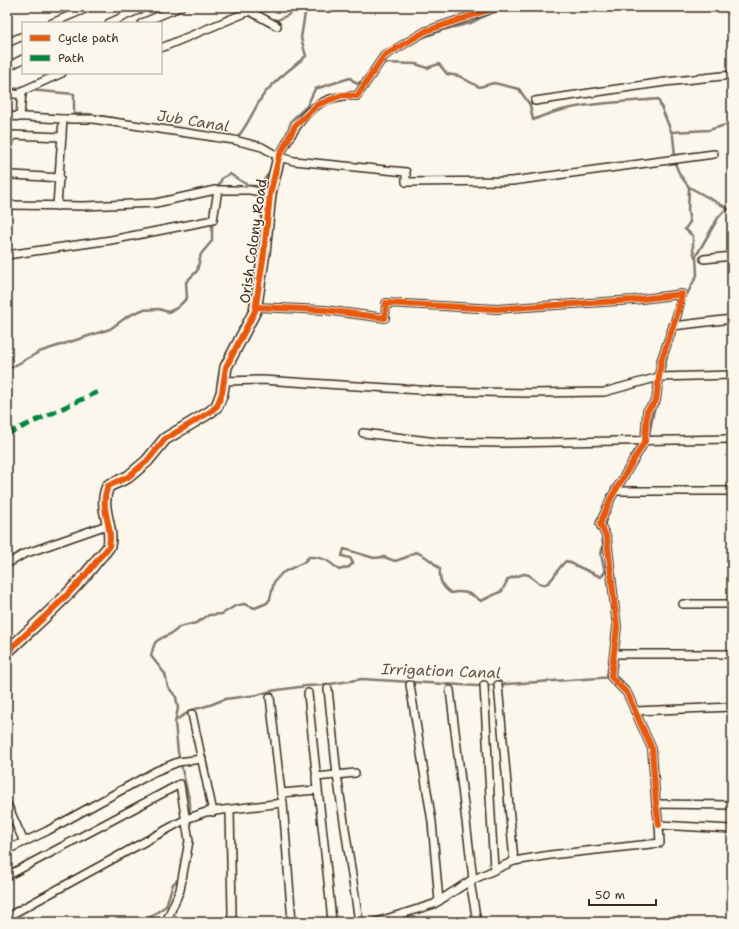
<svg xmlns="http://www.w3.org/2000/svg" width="739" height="929" font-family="'Shantell Sans',sans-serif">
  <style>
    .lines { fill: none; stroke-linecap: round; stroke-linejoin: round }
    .stream { stroke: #85796d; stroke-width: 2.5 }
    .street-casing { stroke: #3b2a1e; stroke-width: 10 }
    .secondary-casing { stroke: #3b2a1e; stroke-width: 14 }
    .street { stroke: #fbf7ec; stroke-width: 7 }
    .secondary { stroke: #fbf7ec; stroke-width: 11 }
    .quiet { stroke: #00873e; stroke-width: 5; stroke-dasharray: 10 5; stroke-linecap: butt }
    .cycleway-casing { stroke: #fbf7ec; stroke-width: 8 }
    .cycleway { stroke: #e8590c; stroke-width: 6 }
    .labels { text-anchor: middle; stroke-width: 3; stroke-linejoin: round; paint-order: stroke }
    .street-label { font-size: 14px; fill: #3b2a1e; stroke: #fbf7ec }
    .water-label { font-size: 15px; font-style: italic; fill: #605246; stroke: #fbf7ec }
  </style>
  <rect width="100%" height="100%" fill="#fbf7ec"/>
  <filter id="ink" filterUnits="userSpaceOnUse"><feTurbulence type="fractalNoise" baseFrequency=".025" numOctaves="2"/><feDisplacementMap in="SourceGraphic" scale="8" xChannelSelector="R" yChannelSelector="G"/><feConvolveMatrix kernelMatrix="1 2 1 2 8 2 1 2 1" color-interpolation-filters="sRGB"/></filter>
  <g filter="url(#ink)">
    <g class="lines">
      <g class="stream">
        <polyline points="330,7 359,7"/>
        <polyline points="269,19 278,20 304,7"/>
        <polyline points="419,39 442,30 471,23 492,12"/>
        <path d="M380 63 416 64 427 68 439 64 447 74 459 76 479 87 494 83 519 89 530 105 533 120C571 102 618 103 658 99L673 136 676 166 680 175 689 187 729 209"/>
        <polyline points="7,88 22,89"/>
        <polyline points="29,90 74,94 74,114 88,114 137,122"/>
        <polyline points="672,132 709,130 732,123"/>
        <path d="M236 139C248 126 254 108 264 94 276 79 292 68 306 56L301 38 306 7"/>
        <polyline points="281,147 292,120 307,106 315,89 350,78 357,84 366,78"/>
        <polyline points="689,187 688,212 690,222 685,229 693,236 693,250 695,257"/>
        <polyline points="218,188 222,178 230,174 249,186 260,186 271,170"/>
        <polyline points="682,304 697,275 696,256 718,218 725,210 732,209"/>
        <polyline points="7,370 39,352 110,329 128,316 142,310 159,309 168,312 177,308 187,298 186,282 197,271 201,254 212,241 212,226 214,222"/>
        <polyline points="663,373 668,351"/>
        <polyline points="649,434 655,405"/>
        <polyline points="632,695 654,747"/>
        <polyline points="176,720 192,710 210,705 225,699 257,695 271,691 306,686 324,685 362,679 477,686 615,677 622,681 629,691"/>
        <path d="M190 827V803L178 752 175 723 178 708 176 697 168 687 165 674 151 656C152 652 153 647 155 643 161 635 172 637 179 627L196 623 209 615 222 614 235 606 244 604 255 608 267 603 270 599 274 582 282 573 304 562 309 557C322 556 329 561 339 570L349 567 353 563 350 558 342 556 344 549 374 558 384 557 395 561 407 557 415 552C424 554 433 562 440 569 439 580 442 587 451 593 463 590 472 593 481 601L502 591 508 579 524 574 529 575C551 598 552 572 566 561L601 577 605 572 601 555 603 545 602 534"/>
        <polyline points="143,922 166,906 173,884 180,878"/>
      </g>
      <defs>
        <g id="street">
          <polyline points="242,7 277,26"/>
          <polyline points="52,23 90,7"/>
          <polyline points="109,23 145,7"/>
          <polyline points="142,23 180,7"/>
          <polyline points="7,43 23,36"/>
          <polyline points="161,48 250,11"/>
          <polyline points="7,67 23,59"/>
          <polyline points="7,93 22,95"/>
          <polyline points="535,101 665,82 732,75"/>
          <polyline points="7,116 63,119 57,206"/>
          <polyline points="20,117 22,91 62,73"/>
          <polyline points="63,119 93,119 234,140 262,147 279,157 294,161 406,172 406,182 512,181 714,154"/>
          <polyline points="7,149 12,135 62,137"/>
          <path d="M279 157C297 123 313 93 357 96L384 56 426 31 497 7"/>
          <polyline points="14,175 60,178"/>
          <polyline points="7,205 83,206 156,203 215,190 250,190 270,194"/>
          <polyline points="7,255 111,240 213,220 218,190"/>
          <polyline points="704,259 732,256"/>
          <polyline points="256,307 325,310 385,318 386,303 497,309 634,300 682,294 677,315 661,361 656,401 647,411 645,441 611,498 600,524 607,538 617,627 611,677 627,693 652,749 656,804 659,825"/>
          <polyline points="673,326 732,319"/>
          <polyline points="224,381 262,380 436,391 529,393 604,392 659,377 732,375"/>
          <polyline points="363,433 437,442 500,443 732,439"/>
          <polyline points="615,491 732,491"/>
          <polyline points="7,564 24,554 107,525"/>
          <polyline points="683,604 732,604"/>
          <polyline points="614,654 732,654"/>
          <polyline points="410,685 432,822 439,901"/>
          <polyline points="484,685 494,870"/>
          <polyline points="498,685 514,861"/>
          <polyline points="328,689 337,775 359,922"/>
          <polyline points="450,690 473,879"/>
          <path d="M308 693C315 770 325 845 332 922"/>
          <polyline points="270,697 281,793"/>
          <polyline points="635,711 732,707"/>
          <polyline points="192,714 213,812"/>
          <polyline points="283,803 292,922"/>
          <polyline points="656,804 732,805"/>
          <polyline points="8,806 24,842"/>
          <polyline points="230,810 232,913 231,922"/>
          <polyline points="7,850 47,831 156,771 178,762 202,759"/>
          <polyline points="7,876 180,784 189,841 180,890 166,922"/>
          <polyline points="470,881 477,922"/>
          <polyline points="7,917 186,819 206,812 283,803 281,793 317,790 316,777 355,773"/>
          <polyline points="376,922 434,904 470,881 514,861 550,855 660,843 659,825 732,829"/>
        </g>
        <path id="secondary" d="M7 652C38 622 73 593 99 558 102 555 107 550 109 546 114 526 98 509 108 486L128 477 147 461 165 439 210 412 217 406 222 393 226 367 255 311 264 253 270 194 279 157"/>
      </defs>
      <use href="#street" class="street-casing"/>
      <use href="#secondary" class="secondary-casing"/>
      <use href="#street" class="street"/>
      <use href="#secondary" class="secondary"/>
      <polyline class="quiet" points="7,434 102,390"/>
      <defs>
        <g id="cycleway">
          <polyline points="256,307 325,310 385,318 386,303 497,309 634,300 682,294 677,315 661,361 656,401 647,411 645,441 611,498 600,524 607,538 617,627 611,677 627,693 652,749 656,804 659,825"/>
          <path d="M7 652C38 622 73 593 99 558 102 555 107 550 109 546 114 526 98 509 108 486L128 477 147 461 165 439 210 412 217 406 222 393 226 367 255 311 264 253 270 194 279 157 295 126 317 105 342 95 357 96 384 56 426 31 497 7"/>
        </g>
      </defs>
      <use href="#cycleway" class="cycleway-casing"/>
      <use href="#cycleway" class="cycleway"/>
    </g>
  </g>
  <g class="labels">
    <g class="street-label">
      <text transform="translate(253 241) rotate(-82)" y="5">Orish Colony Road</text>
    </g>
    <g class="water-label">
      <text transform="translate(193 121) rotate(9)" y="5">Jub Canal</text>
      <text transform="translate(441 671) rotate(2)" y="5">Irrigation Canal</text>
    </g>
  </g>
  <rect width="739" height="929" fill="none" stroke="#fbf7ec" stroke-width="24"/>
  <rect x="12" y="12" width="715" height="905" fill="none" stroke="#3b2a1e" stroke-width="1.5" filter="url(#ink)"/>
  <rect x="22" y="22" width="140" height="52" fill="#fbf7ec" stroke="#aea59a"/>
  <rect x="30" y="35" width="20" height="6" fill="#e8590c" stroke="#aea59a"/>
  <text x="58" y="42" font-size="12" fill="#3b2a1e">Cycle path</text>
  <rect x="30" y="55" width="20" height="6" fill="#00873e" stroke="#aea59a"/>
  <text x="58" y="62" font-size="12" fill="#3b2a1e">Path</text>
  <path d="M589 899v6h67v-6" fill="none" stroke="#3b2a1e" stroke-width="2"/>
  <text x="595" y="899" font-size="12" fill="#3b2a1e" stroke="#fbf7ec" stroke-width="3" paint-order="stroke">50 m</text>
</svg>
